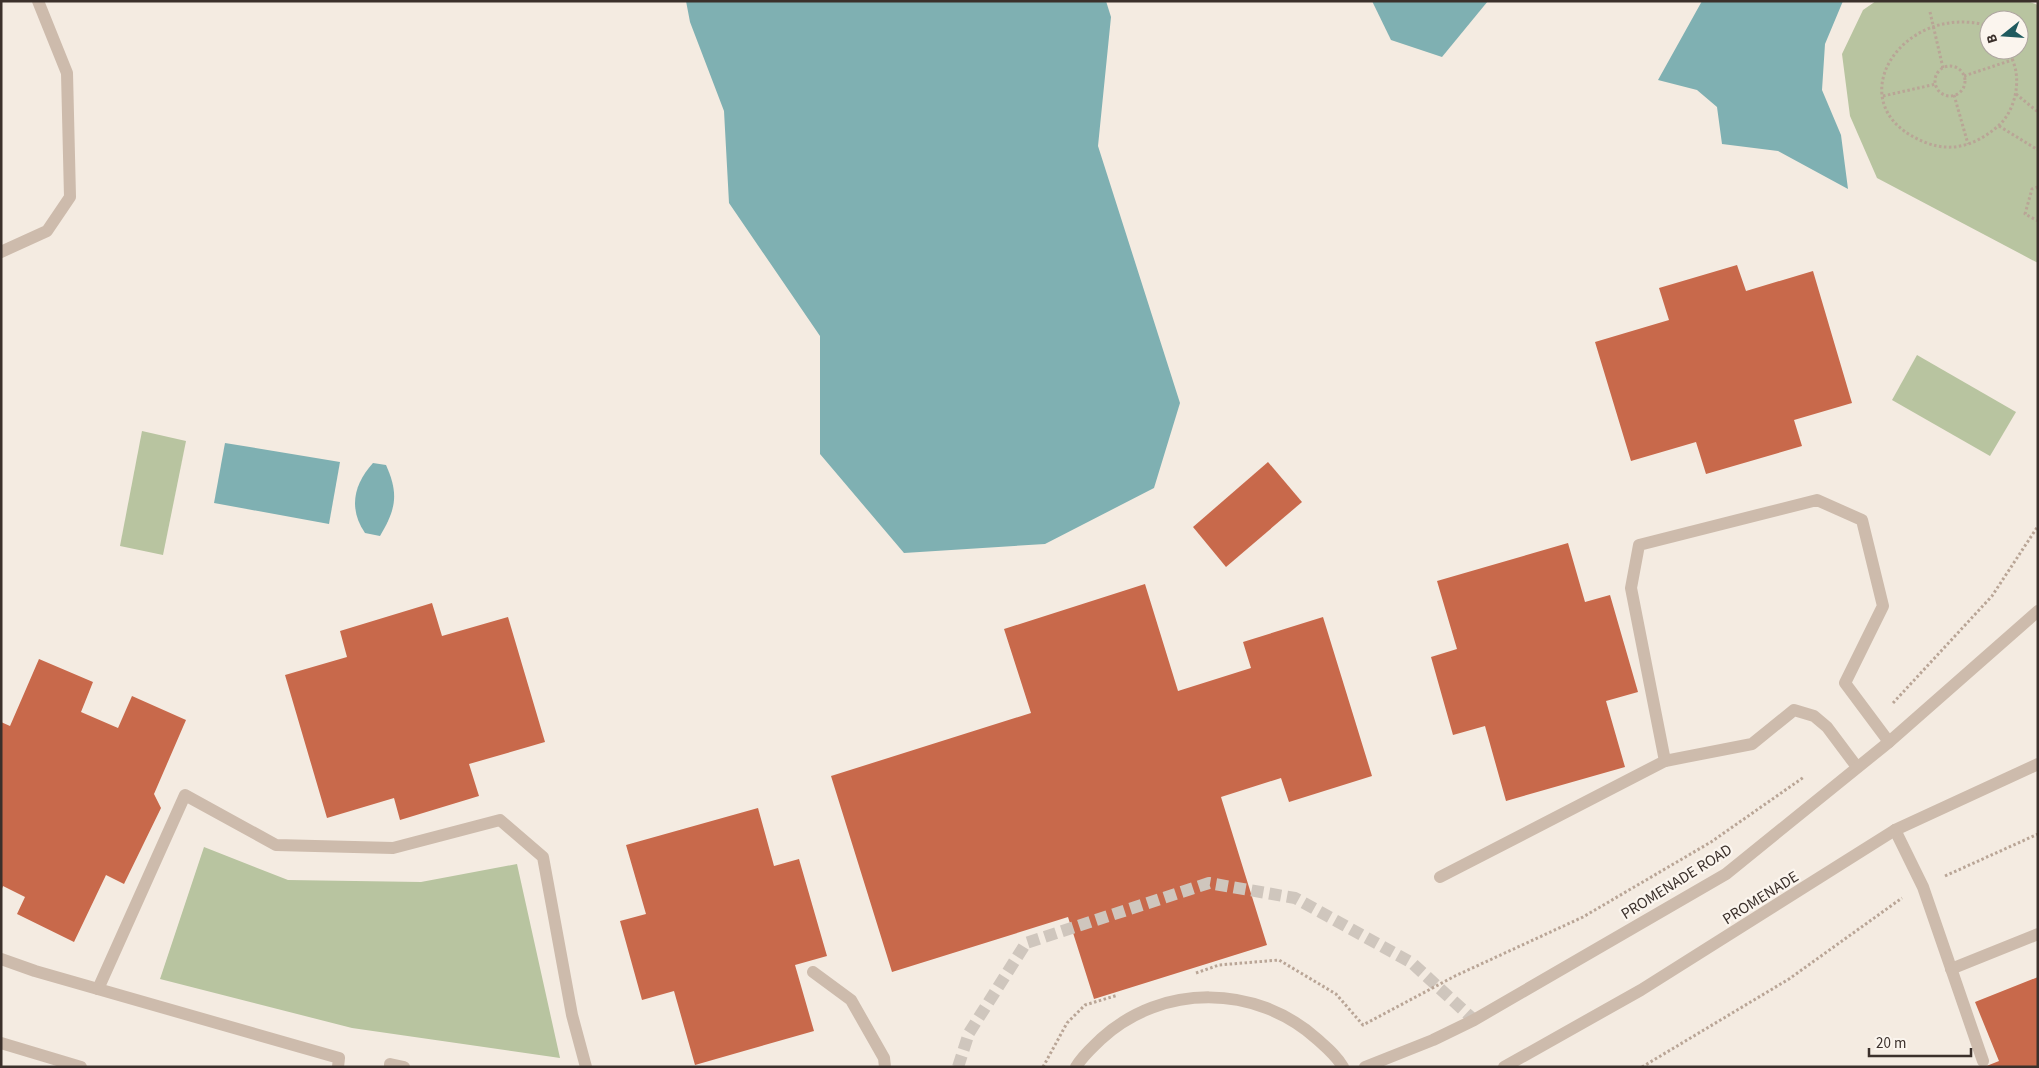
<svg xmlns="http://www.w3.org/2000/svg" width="2039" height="1068" font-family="'Source Sans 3',sans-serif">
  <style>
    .green { fill: #b8c4a0; fill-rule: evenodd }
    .water { fill: #7fb0b2 }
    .building { fill: #c8694b }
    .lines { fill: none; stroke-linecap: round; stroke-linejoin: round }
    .minor-tunnel { stroke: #cfc6bd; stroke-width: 12; stroke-dasharray: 12 6; stroke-linecap: butt }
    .path { stroke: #b9a596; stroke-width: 3; stroke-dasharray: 2.5 2.5; stroke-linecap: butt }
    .minor { stroke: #cdbbac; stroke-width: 12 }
    .labels { text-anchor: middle; stroke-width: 4.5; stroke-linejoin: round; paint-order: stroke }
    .street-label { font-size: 16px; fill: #3b302b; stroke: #fbf5ee }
  </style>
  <rect width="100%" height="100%" fill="#f4ebe1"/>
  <g class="green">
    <path d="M1876 1H2027L2038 5V263L1877 178 1850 116 1842 54 1863 10ZM1989 20H2019V50H1989Z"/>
    <polygon points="1917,355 2016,412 1990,456 1892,400"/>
    <polygon points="142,431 186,441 163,555 120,546"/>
    <polygon points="204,847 288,880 421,882 517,864 560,1058 352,1028 160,979"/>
  </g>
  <g class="water">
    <polygon points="686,1 1106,1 1111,17 1098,146 1180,403 1154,488 1045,544 904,553 820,454 820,336 729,203 724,111 690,22"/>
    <polygon points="1372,1 1488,1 1442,57 1391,40"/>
    <polygon points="1702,1 1843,1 1825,44 1822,90 1841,135 1848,189 1778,151 1722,144 1717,107 1697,90 1658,80"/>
    <polygon points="225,443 340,462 329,524 214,503"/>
    <path d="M373 463 386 465C399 494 396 509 380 536L365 533C348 508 354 484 373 463Z"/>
  </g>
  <g class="building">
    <polygon points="1737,265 1746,291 1813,271 1852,403 1794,420 1802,446 1706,474 1696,442 1631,461 1595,342 1669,320 1659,288"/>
    <polygon points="1268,462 1302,502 1226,567 1193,527"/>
    <polygon points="1568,543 1585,602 1610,595 1638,692 1606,701 1625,767 1506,801 1485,726 1453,735 1431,657 1457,649 1437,581"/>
    <polygon points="1145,584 1178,691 1251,668 1243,642 1323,617 1372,776 1289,802 1281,778 1221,797 1267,945 1094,999 1068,917 892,972 831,776 1031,713 1004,629"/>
    <polygon points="432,603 442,636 508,617 545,742 469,764 479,796 400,820 394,798 327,818 285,675 347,657 340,631"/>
    <polygon points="39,659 93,682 81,712 118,728 132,696 186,720 154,794 161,808 124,884 106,875 74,942 17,914 25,897 3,886 1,891 1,722 10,726"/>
    <polygon points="758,808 774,866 799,859 827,956 795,965 814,1031 695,1065 674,991 642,1000 620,921 646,914 626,845"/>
    <polygon points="2038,977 2038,1067 1984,1067 1999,1061 1975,1002"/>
  </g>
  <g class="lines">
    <polyline class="minor-tunnel" points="958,1067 969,1033 1026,943 1209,883 1295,898 1412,963 1474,1020"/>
    <g class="path">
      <polyline points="1930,12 1943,68"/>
      <path d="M1989 26C1901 0 1833 108 1927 143 1953 153 1977 144 1997 127 2012 115 2019 91 2016 72 2015 65 2011 57 2010 50"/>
      <circle cx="1950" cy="81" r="15"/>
      <polyline points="1964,76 2012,60"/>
      <polyline points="2016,94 2038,112"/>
      <polyline points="1954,95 1968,144"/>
      <polyline points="1883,96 1936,84"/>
      <polyline points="1999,126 2038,150"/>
      <polyline points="2038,187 2032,189 2025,214 2038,221"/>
      <polyline points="1893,703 1992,596 2038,526"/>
      <polyline points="1945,876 2038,834"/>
      <polyline points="1196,973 1219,965 1279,960 1336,994 1363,1025 1455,976 1583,917 1711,842 1804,777"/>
      <polyline points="1043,1067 1067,1023 1085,1005 1118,995"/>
      <polyline points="1642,1067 1789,979 1902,898"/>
    </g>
    <g class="minor">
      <polyline points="1,252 47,231 70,197 67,73 38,1"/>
      <polyline points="1857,767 1827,727 1814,716 1794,710 1752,744 1665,761 1631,588 1639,545 1817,500 1862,520 1883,606 1845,683 1889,742"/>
      <polyline points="1895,830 1923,887 1983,1061"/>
      <polyline points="1440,877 1665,761"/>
      <polyline points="1,959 35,971 339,1058 338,1067"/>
      <polyline points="1951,969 2038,934"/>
      <polyline points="813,972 851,1000 884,1058 885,1067"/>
      <polyline points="98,989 185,795 276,845 393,848 500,820 543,857 572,1015 586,1067"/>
      <polyline points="1,1043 81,1067"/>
      <polyline points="390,1067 390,1064 404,1067"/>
      <path d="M1076 1067C1083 1055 1092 1048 1101 1039 1162 983 1256 984 1317 1039 1327 1048 1336 1055 1343 1067"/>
      <polyline points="1365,1067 1433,1040 1474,1020 1726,874 1889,742 2038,611"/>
      <polyline points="1504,1067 1641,990 1895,830 2038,764"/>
    </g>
  </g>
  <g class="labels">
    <g class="street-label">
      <text transform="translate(1676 881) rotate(-32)" y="6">PROMENADE ROAD</text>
      <text transform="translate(1760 897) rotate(-32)" y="6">PROMENADE</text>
    </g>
  </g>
  <rect width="2039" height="1068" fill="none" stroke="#3b302b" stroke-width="5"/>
  <g transform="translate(2004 35) rotate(253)"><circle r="24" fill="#fbf5ee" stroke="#aea6a0"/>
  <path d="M0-4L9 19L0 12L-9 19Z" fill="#1f5a5e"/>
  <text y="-8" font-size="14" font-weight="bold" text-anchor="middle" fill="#3b302b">B</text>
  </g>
  <path d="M1869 1048v8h102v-8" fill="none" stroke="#3b302b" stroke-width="2.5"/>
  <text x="1876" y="1048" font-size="15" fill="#3b302b" stroke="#fbf5ee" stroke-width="4" paint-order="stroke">20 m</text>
</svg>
